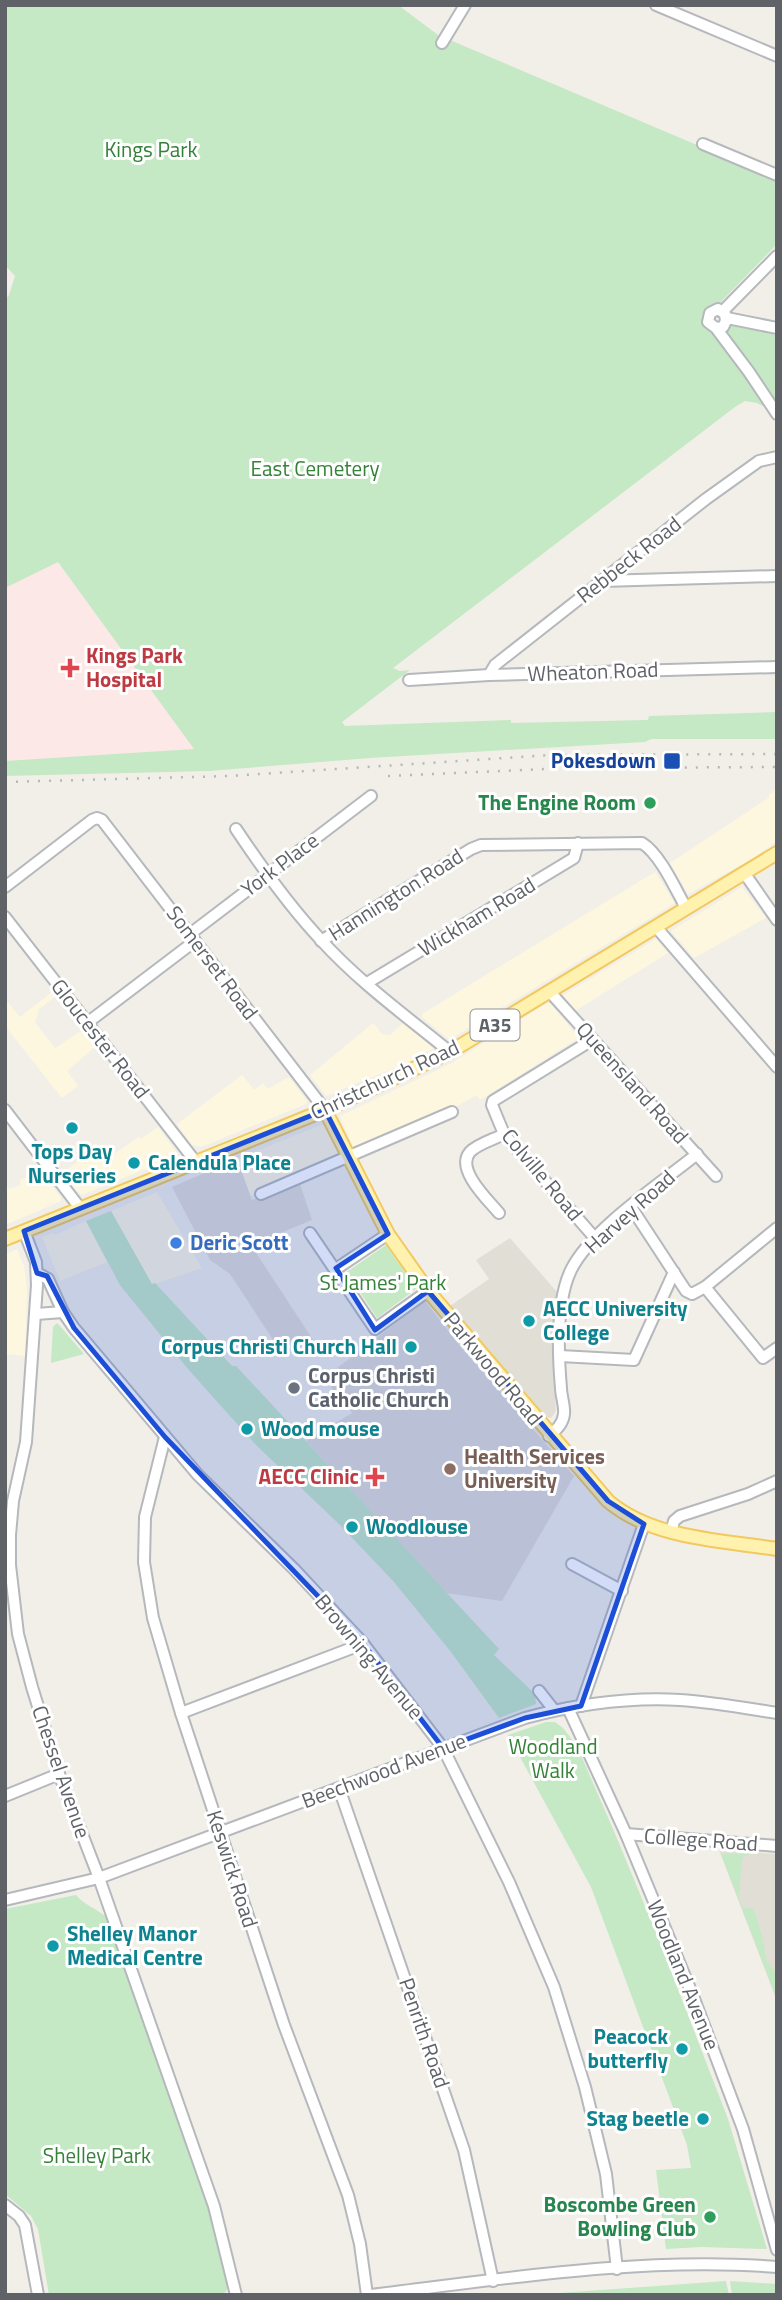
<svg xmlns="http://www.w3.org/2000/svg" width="782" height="2300" font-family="'Titillium Web',sans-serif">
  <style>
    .commercial { fill: #fef7e0 }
    .education { fill: #e1ded6 }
    .medical { fill: #fce8e6 }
    .green { fill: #c5e8c5 }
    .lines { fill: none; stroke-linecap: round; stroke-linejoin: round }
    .minor-casing { stroke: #b5b8bc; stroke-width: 14 }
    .major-casing { stroke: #f2c960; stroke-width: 16 }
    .minor { stroke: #fff; stroke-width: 10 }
    .major { stroke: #fff2af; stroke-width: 12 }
    .rail { stroke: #b6b7b8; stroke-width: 2.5; stroke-dasharray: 2 9; stroke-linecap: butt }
    .marked { fill: #1d4ed8; fill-opacity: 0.2; stroke: #1d4ed8; stroke-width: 5; stroke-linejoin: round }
    .health-dot { fill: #e0444e; stroke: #fff; stroke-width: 2.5 }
    .transit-dot { fill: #1a4fb4; stroke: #fff; stroke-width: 2.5 }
    .leisure-dot { fill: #2e9e5b; stroke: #fff; stroke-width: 2.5 }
    .culture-dot { fill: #0f9aa8; stroke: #fff; stroke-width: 2.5 }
    .shop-dot { fill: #3f7fe0; stroke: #fff; stroke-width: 2.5 }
    .worship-dot { fill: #6b7280; stroke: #fff; stroke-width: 2.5 }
    .education-dot { fill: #8d6e63; stroke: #fff; stroke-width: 2.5 }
    .labels { text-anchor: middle; stroke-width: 6; stroke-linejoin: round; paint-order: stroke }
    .shield { fill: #fff; stroke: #8f9295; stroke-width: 2 }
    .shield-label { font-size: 19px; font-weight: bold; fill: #5f6368 }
    .park-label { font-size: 21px; fill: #348238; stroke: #fff }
    .street-label { font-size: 21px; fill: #5f6368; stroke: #fff }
    .health-label { font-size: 21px; font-weight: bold; fill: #be3a42; stroke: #fff; text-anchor: start }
    .transit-label { font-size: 21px; font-weight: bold; fill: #164399; stroke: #fff; text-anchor: end }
    .leisure-label { font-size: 21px; font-weight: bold; fill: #27864d; stroke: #fff; text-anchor: end }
    .culture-label { font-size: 21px; font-weight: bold; fill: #0d838f; stroke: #fff; text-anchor: start }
    .shop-label { font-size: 21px; font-weight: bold; fill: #366cbe; stroke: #fff; text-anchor: start }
    .worship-label { font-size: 21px; font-weight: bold; fill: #5b616d; stroke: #fff; text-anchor: start }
    .education-label { font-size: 21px; font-weight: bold; fill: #785e54; stroke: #fff; text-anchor: start }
  </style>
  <rect width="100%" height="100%" fill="#f1efe8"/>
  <g class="commercial">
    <polygon points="777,788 777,841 752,859 688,894 670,863 770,797 768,796"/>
    <polygon points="655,872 675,903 452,1038 447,1038 422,1017 422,1014"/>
    <polygon points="742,887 766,918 694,958 671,931"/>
    <polygon points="656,939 668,953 575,1011 562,996"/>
    <polygon points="52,992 56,996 39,1009 35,1022 55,1048 82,1030 95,1047 67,1071 78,1086 62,1098 5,1026 5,999 20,1017"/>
    <polygon points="547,1003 551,1004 578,1037 577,1039 480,1100 477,1095 455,1107 354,1149 340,1116 452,1063"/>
    <polygon points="373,1023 382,1034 390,1035 403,1023 434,1048 409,1062 326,1096 310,1075"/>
    <polygon points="242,1075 254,1090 263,1083 268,1089 289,1077 307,1101 306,1104 201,1147 192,1145 177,1124"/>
    <polygon points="323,1124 339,1156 250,1196 237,1159"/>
    <polygon points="158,1127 177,1153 175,1157 82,1195 77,1191 63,1173 82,1158 80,1155 96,1143 108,1158 139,1137 141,1139"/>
    <polygon points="41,1172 61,1197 61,1201 5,1225 5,1181 9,1189 20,1185 20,1180"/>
    <polygon points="157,1192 202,1268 152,1285 111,1211"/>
    <polygon points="86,1221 107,1262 60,1281 42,1237 53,1233 55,1235"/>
    <polygon points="17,1249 24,1266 27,1289 25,1356 5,1354 5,1255"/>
  </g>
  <g class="education">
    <polygon points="237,1159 252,1200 299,1181 312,1220 251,1245 317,1346 293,1339 279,1349 230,1274 210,1260 172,1187"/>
    <polygon points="510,1238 557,1292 553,1353 556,1411 551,1418 546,1417 450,1306 489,1279 476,1260"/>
    <polygon points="425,1301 460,1346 574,1476 502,1601 446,1593 306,1441 352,1413 342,1395 338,1397 328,1382 333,1371"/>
    <polygon points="719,1850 777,1854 777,2001"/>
  </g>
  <polygon class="medical" points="57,562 195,749 5,761 5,588"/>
  <g class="green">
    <polygon points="5,5 398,5 438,35 777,179 777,244 712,311 709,320 714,322 727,319 744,328 777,335 777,413 757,403 745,401 735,407 393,668 400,671 410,670 342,722 345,726 511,720 511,723 648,720 649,716 777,712 777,739 651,739 645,742 370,758 209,771 5,776 5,761 194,749 58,562 5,588 5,300 9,295 15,276 5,265"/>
    <polygon points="111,1211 152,1284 155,1283 232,1366 236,1366 499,1649 494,1655 535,1694 536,1704 499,1718 451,1652 394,1582 339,1524 257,1446 188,1369 120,1285 86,1221"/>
    <polygon points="386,1245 416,1289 377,1318 347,1272"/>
    <polygon points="57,1323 60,1326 84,1354 51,1363 53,1327"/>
    <polygon points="546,1722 555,1722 563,1728 577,1746 616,1836 659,1940 728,2119 767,2249 701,2247 666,2249 656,2170 691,2168 687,2145 591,1887 508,1735"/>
    <polygon points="721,1854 750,1854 742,1858 739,1897 742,1907 754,1909 763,1939 766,1960 777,1974 777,2000"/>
    <path d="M76 1895C83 1904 98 1910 107 1917L211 2212 229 2281 226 2292 219 2295H49L38 2229 31 2216 5 2194V1909Z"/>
    <polygon points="726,2281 729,2295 532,2295"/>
    <polygon points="730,2281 777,2284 777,2295 732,2295"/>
  </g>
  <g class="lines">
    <defs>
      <g id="minor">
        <polyline points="656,5 777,56"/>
        <polyline points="442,43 465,5"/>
        <polyline points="703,144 777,175"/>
        <polyline points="723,311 777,256"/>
        <polyline points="727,318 777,328"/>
        <polyline points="716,328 723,327 726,321 725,314 718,309 710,313 708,322 716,328 749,372 777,414"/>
        <polyline points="602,581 777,576"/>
        <polyline points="489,675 495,665 706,499 759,461 777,457"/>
        <polyline points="409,680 489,675 777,667"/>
        <path d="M236 829C262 868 289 906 321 940 359 982 406 1016 450 1052"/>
        <polyline points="745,874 777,920"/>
        <polyline points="5,887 92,820 97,818 102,820 325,1110"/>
        <polyline points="5,917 195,1161"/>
        <polyline points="656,927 777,1067"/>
        <polyline points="190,934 371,796"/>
        <path d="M321 941 471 849 481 845 642 843C660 854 676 890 686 908"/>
        <polyline points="367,983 574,858 578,843"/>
        <polyline points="549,991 716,1176"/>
        <polyline points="87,1023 195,941"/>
        <polyline points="592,1040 493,1101 492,1105 504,1134 594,1237"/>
        <polyline points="5,1110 80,1208"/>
        <polyline points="261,1194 452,1112"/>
        <polyline points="631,1207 686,1291 692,1294 705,1287 777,1228"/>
        <path d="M499 1213C488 1200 455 1169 470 1152 477 1144 495 1139 504 1134"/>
        <polyline points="24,1231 36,1262 37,1285 26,1442 13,1501 10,1535 10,1565 18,1634 32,1687 59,1774 99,1878 214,2206 236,2295"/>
        <polyline points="310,1233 375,1329 428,1291"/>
        <polyline points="336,1269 388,1234"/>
        <polyline points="37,1273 48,1279 63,1312 74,1328 198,1475 294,1569 362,1642 443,1748 509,1882 554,1987 585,2087 606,2174 617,2269"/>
        <polyline points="705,1287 763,1358 777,1348"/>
        <polyline points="36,1314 63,1312"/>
        <polyline points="560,1356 634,1360 674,1272"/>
        <path d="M549 1436C556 1430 563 1424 564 1414 565 1406 561 1396 561 1388 558 1354 556 1301 571 1270 591 1229 660 1184 697 1154"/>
        <polyline points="165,1437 145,1517 144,1562 153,1618 181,1713 284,2025 348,2195 360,2244 367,2295"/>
        <polyline points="671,1532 674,1521 680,1516 748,1494 777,1481"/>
        <polyline points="572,1564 622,1591"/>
        <polyline points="539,1691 554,1710"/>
        <polyline points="581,1706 644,1524"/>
        <polyline points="568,1708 626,1834 693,1996 743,2129 777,2250"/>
        <polyline points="181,1713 352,1648 362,1642"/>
        <polyline points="339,1788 464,2150 493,2281"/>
        <polyline points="5,1796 59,1774"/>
        <polyline points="626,1834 777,1846"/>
        <path d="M5 1900 99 1878 525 1718C574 1705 629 1697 680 1700 712 1702 745 1708 777 1713"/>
        <polyline points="5,2205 19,2216 25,2225 38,2295"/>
        <path d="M371 2295C501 2279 646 2256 777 2267"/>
      </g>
      <g id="major">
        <path d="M325 1110 388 1234 428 1291 608 1501C653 1539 720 1540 777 1549"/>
        <polyline points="5,1239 325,1110 450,1052 777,853"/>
      </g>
    </defs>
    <use href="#minor" class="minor-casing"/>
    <use href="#major" class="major-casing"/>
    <use href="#minor" class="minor"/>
    <use href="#major" class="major"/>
    <g class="rail">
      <polyline points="388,776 569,768 777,767"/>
      <polyline points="5,782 229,776 551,755 777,754"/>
    </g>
  </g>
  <path class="marked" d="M325 1110 388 1234 336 1268 375 1330 428 1291 608 1501 644 1524 581 1706 525 1718 443 1748 362 1642 165 1437 74 1328 47 1276 37 1273 24 1231Z"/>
  <g class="health-dot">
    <path d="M66.5 657.5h7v7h7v7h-7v7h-7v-7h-7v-7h7z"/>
    <path d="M371.5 1466.5h7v7h7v7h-7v7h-7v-7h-7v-7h7z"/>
  </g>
  <rect class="transit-dot" x="663" y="752" width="18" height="18" rx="3.5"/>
  <g class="leisure-dot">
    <circle cx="650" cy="803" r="7"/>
    <circle cx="710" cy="2217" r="7"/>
  </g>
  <g class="culture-dot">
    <circle cx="72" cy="1128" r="7"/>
    <circle cx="134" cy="1163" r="7"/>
    <circle cx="529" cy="1321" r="7"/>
    <circle cx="411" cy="1347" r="7"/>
    <circle cx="247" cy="1429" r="7"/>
    <circle cx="352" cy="1527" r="7"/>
    <circle cx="53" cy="1946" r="7"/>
    <circle cx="682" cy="2049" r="7"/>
    <circle cx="703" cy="2119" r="7"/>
  </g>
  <circle class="shop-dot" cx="176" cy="1243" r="7"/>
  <circle class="worship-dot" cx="294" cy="1388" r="7"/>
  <circle class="education-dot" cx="450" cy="1469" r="7"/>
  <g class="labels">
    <rect class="shield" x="470.5" y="1009.5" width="49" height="31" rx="5"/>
    <g class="shield-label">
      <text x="495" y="1032">A35</text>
    </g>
    <g class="park-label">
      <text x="151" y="157">Kings Park</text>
      <text x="315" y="476">East Cemetery</text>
      <text x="383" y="1290">St James' Park</text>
      <text x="553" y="1754">Woodland<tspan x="553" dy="24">Walk</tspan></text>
      <text x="97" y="2163">Shelley Park</text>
    </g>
    <g class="street-label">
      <text transform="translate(629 560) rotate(-38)" y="7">Rebbeck Road</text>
      <text transform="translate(593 672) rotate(-2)" y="7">Wheaton Road</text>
      <text transform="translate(280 865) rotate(-37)" y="7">York Place</text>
      <text transform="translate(396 895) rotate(-32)" y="7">Hannington Road</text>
      <text transform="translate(477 917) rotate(-31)" y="7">Wickham Road</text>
      <text transform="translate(212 963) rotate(53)" y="7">Somerset Road</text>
      <text transform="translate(100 1039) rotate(52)" y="7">Gloucester Road</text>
      <text transform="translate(385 1080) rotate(-25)" y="7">Christchurch Road</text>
      <text transform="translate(632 1083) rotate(48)" y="7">Queensland Road</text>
      <text transform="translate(542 1175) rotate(50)" y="7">Colville Road</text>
      <text transform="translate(630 1212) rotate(-42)" y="7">Harvey Road</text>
      <text transform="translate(493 1369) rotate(50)" y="7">Parkwood Road</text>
      <text transform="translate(369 1657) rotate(50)" y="7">Browning Avenue</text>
      <text transform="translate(384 1771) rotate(-21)" y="7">Beechwood Avenue</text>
      <text transform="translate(61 1772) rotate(71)" y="7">Chessel Avenue</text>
      <text transform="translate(701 1840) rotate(4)" y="7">College Road</text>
      <text transform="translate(232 1869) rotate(72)" y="7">Keswick Road</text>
      <text transform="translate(683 1975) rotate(68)" y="7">Woodland Avenue</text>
      <text transform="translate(424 2033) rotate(71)" y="7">Penrith Road</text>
    </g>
    <g class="health-label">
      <text x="86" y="663">Kings Park<tspan x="86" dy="24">Hospital</tspan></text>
      <text x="359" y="1484" text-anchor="end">AECC Clinic</text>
    </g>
    <g class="transit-label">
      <text x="656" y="768">Pokesdown</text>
    </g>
    <g class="leisure-label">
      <text x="636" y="810">The Engine Room</text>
      <text x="696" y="2212">Boscombe Green<tspan x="696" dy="24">Bowling Club</tspan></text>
    </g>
    <g class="culture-label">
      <text x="72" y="1159" text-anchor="middle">Tops Day<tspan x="72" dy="24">Nurseries</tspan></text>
      <text x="148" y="1170">Calendula Place</text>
      <text x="543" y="1316">AECC University<tspan x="543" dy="24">College</tspan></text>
      <text x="397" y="1354" text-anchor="end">Corpus Christi Church Hall</text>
      <text x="261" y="1436">Wood mouse</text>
      <text x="366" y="1534">Woodlouse</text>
      <text x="67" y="1941">Shelley Manor<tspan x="67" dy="24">Medical Centre</tspan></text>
      <text x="668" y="2044" text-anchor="end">Peacock<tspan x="668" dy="24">butterfly</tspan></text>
      <text x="689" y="2126" text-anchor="end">Stag beetle</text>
    </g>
    <g class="shop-label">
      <text x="190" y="1250">Deric Scott</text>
    </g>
    <g class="worship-label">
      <text x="308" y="1383">Corpus Christi<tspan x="308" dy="24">Catholic Church</tspan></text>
    </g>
    <g class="education-label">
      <text x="464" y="1464">Health Services<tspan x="464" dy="24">University</tspan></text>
    </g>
  </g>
  <rect width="782" height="2300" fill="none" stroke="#5f6368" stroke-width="14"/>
</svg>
